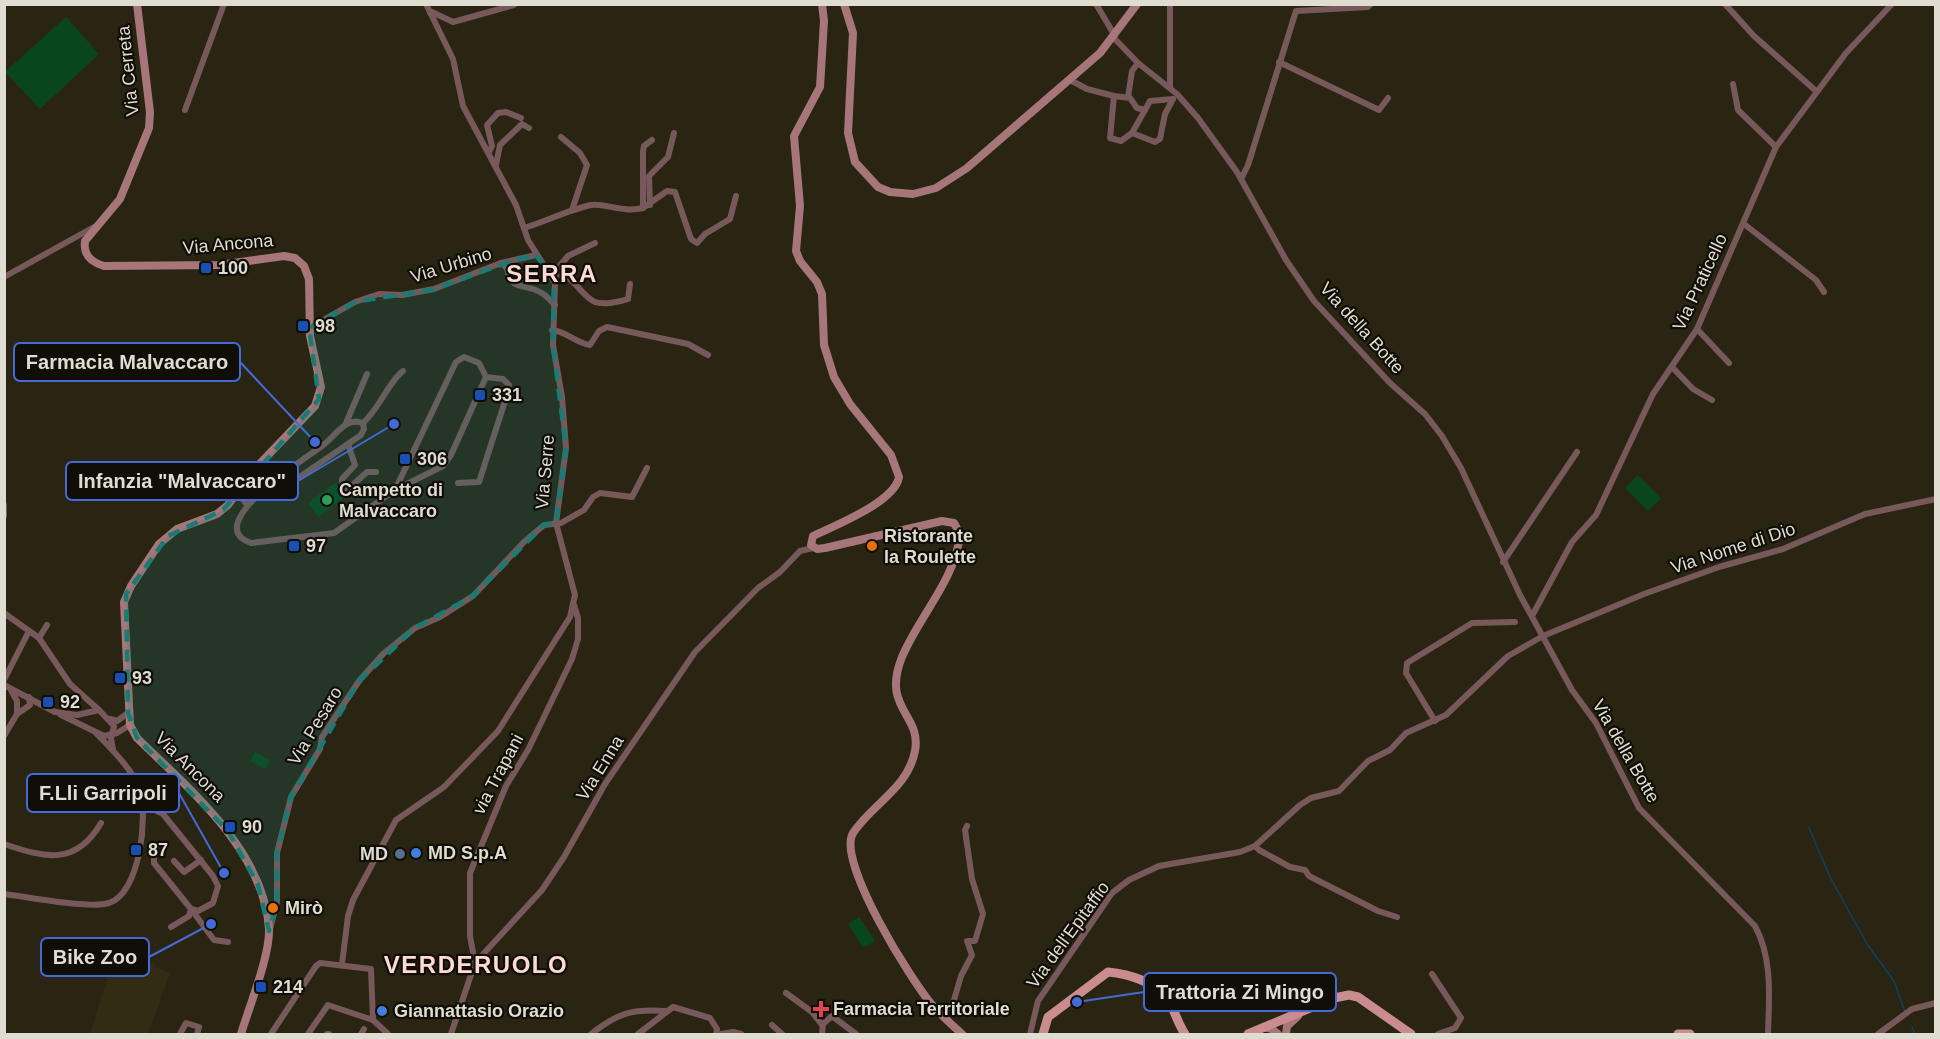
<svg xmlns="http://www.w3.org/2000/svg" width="1940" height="1039" font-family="Helvetica,sans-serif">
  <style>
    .built { fill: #332c14 }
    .park { fill: #09461d }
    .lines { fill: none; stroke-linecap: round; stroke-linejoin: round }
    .stream { stroke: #0c425f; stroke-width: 1.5 }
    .street { stroke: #78595b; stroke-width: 6 }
    .secondary { stroke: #a7767a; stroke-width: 8 }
    .primary { stroke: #cb8c91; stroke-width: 9 }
    .marked { fill: #197b73; fill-opacity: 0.2; stroke: #197b73; stroke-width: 4.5; stroke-dasharray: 12 8; stroke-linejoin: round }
    .transit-dot { fill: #1a4fb4; stroke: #100e07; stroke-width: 2 }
    .leisure-dot { fill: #2e9e5b; stroke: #100e07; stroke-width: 2 }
    .food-dot { fill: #e8710a; stroke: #100e07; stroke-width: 2 }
    .shop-dot { fill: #3f7fe0; stroke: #100e07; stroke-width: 2 }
    .service-dot { fill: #5c6f8a; stroke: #100e07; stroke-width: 2 }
    .health-dot { fill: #e0444e; stroke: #100e07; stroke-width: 2 }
    .labels { text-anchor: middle; stroke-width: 4.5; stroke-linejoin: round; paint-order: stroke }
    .street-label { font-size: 18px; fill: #dfdcd1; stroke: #100e07 }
    .poi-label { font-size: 18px; font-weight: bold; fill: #dfdcd1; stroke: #100e07; text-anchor: start }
    .district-label { font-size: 24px; font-weight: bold; letter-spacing: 1.5px; fill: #fddad4; stroke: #100e07 }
    .leader { fill: none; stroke: #446ad7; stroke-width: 2 }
    .callout-dot { fill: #446ad7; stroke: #100e07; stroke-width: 2 }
    .callout { fill: #100e07; stroke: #446ad7; stroke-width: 2 }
    .callout-label { font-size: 20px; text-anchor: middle; font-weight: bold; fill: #dfdcd1 }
  </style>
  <rect width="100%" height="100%" fill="#2a2513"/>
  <polygon class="built" points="134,957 141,962 155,963 155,967 170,973 148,1034 90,1034 109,972 116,965"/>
  <g class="park">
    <polygon points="66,17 99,54 40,109 5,72"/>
    <polygon points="1638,475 1661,498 1648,511 1625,488"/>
    <polygon points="335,483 345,497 318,517 308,503"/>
    <polygon points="255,752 270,760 265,769 250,761"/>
    <polygon points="859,917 875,941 863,948 848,924"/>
  </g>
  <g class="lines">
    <g class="stream">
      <polyline points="1809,828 1830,877 1867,944 1894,981 1905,1012"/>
      <polyline points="1912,1027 1915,1034"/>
    </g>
    <g class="street">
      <polyline points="1096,4 1115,36"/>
      <polyline points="1170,4 1170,88"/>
      <polyline points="1725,4 1754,36 1816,91"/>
      <polyline points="430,13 432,12 453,22 514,5"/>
      <path d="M1114 38 1138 63 1177 94 1198 118 1237 172 1286 260 1314 301 1390 383 1425 414 1442 436 1461 468 1520 595 1572 690 1596 723 1639 808 1755 926C1773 959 1769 998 1768 1034"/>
      <polyline points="1279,62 1379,110 1388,98"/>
      <polyline points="1070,80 1087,89 1114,96 1110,138 1121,141 1132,133"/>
      <polyline points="1733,84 1738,110 1776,147"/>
      <polyline points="1114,96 1130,98 1137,108 1145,110 1150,101 1173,99"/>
      <polyline points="1128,97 1132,71 1138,63"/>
      <polyline points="185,110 224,4"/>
      <polyline points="1145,110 1132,133 1155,142 1160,139 1165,114 1173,99"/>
      <polyline points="561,137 580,153 587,165 572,210"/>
      <polyline points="489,152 492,146 487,125 498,113 506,112 521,118"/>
      <polyline points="496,165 500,145 522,124 529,128"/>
      <polyline points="1241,179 1248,165 1296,11 1368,7 1371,4"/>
      <polyline points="650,205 649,176 668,157 674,133"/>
      <polyline points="643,208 667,191 675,192 691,239 697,243 705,234 730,219 736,196"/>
      <polyline points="1744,224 1816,280 1824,292"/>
      <path d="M524 228C547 221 568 210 591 205 606 203 622 213 643 208V151L644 146 652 140"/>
      <polyline points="501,263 536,255"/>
      <path d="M552 275C571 269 580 296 595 302 603 305 620 302 628 299L630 284"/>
      <polyline points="552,275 568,256 595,243"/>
      <polyline points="4,277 94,227"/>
      <path d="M309 328 355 302 379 294 402 295 434 289 501 263 507 268C511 292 524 283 540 292 545 294 551 301 555 305"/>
      <polyline points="1697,329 1729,363"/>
      <path d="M552 330C568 332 575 343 590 345L599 331 607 327 688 344 708 355"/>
      <polyline points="1672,367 1693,389 1712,400"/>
      <polyline points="346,423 367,374"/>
      <path d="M363 423C345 416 335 437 322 446 306 458 199 525 251 543L334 533 395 490 443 466 451 455 486 377 479 363 464 357 456 362 395 490"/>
      <polyline points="348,444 355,465 342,479 342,487 348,489 367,472 376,472"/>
      <polyline points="458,483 479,482 508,392 509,385 503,379 486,377"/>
      <polyline points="240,487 260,494"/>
      <polyline points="238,492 247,505"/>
      <path d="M263 493 285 487 361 435 364 429 363 423C380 408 389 381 403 371"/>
      <polyline points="4,505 4,516"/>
      <polyline points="1503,562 1577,452"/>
      <polyline points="4,613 39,638 70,684 99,710"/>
      <polyline points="1532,616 1572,542 1596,515 1653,394 1697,329 1776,147 1846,53 1892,4"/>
      <polyline points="39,638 47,625"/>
      <polyline points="4,680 29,631"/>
      <polyline points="4,685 55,712 77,715 99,710 114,726 111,739 113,749"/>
      <polyline points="11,690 17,701 17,714"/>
      <polyline points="61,715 104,736 117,733 130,725"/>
      <polyline points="110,719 117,721 128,713"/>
      <polyline points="1435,721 1406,673 1407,663 1472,623 1515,622"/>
      <polyline points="4,736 17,714 30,705 29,697"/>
      <polyline points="139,784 163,813"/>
      <polyline points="141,798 153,809 163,814 213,876 218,886 213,903 198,911 191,909 154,863 154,854"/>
      <path d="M4 844C45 858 76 866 101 823"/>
      <polyline points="1255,846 1259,850 1290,867 1305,870 1309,876 1378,911 1397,917"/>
      <polyline points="174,861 184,872 201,860"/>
      <path d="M4 894C29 897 88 909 109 903 140 893 148 817 140 791 133 769 111 749 96 733"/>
      <polyline points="191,909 214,940 228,942"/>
      <polyline points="171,927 189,916 191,909"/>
      <polyline points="270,929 277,902 277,853 291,797 320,749 322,737 359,681 383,654 415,628 440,617 473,596 524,542 544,525 561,523 584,510 593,497 600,493 632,497 647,468"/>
      <polyline points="475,963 470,936 470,873 506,786 528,750 572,659 578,639 578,618 574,605"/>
      <polyline points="342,964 348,916 353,900 396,820 444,787 498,731 570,617 575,595 556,523 566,448 562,397 553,345 555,283 528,240 516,205 463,106 453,59 426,4"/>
      <polyline points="1432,974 1461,1018 1455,1028 1438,1034"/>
      <polyline points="786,993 812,1012 822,1025"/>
      <polyline points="944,1017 954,1000 961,976 972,955 967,941 975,941 983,914 972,879 965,830 967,826"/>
      <polyline points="772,1025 782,1034"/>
      <polyline points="180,1034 186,1023 199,1027 197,1034"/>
      <polyline points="271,1034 316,966 320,963 371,969 373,1020"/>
      <polyline points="308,1034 328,1005 373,1020 388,1034"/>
      <polyline points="327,1034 329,1034"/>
      <polyline points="361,1034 364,1029"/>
      <polyline points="451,1034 475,963 542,890 564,857 605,784 695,652 758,588 780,572 800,551 813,548"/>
      <path d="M591 1034C618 1013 631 1009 665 1011"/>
      <polyline points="638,1034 673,1007 710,1018 717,1029 716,1034"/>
      <polyline points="721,1034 733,1032 741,1034"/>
      <polyline points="822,1034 823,1024 832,1016 856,1034"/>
      <polyline points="1030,1034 1038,1001 1112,893 1129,880 1159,866 1240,852 1255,846 1300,805 1311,798 1339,791 1368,761 1390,750 1406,733 1446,715 1508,656 1543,636 1644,594 1719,567 1783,549 1865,514 1936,499"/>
      <polyline points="1878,1034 1912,1009 1936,1003"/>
    </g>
    <g class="secondary">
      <path d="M137 4 150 112 149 128 120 199 85 241C83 255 91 262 104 266L219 265 284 256 295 258 304 266 309 279 310 336 321 387 315 406 252 472 228 505 217 514 177 529 159 544 131 586 124 602 130 725 137 738C189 789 264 850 269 929 270 956 249 1007 241 1034"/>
      <path d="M822 4 824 21 820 87 794 136 800 206 796 251 800 261 817 282 822 294 824 345 834 377 850 404 891 455 899 477C895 502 834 526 813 536L811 545 817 549 825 548 942 521 954 523 960 534C956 579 919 616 902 657 881 709 922 714 915 751 908 788 872 804 853 833 836 861 912 982 933 1006 942 1016 952 1025 962 1034"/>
      <polyline points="844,4 853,33 848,133 855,162 878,187 890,192 913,194 936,188 967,168 1100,53 1137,4"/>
      <polyline points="1264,1027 1272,1029 1278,1034"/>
      <polyline points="1286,1034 1287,1026 1298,1016"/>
    </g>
    <g class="primary">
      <path d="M1043 1034 1048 1017 1108 972C1129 974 1156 982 1168 1000 1175 1011 1178 1024 1185 1034"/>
      <polyline points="1248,1034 1334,998 1349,995 1358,997 1411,1034"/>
      <polyline points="1678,1034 1690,1034"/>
    </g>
  </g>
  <path class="marked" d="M536 255 554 278 553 345 566 448 556 523 544 525 473 596 415 628 359 681 291 797 277 853V902L269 931 258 885 228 831 137 738 128 713 126 594 168 536 223 510 319 399 309 328 355 302 434 289 517 259Z"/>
  <g class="transit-dot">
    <rect x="200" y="262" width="12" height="12" rx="3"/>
    <rect x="297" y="320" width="12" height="12" rx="3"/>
    <rect x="474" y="389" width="12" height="12" rx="3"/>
    <rect x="399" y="453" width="12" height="12" rx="3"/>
    <rect x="288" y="540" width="12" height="12" rx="3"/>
    <rect x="114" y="672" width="12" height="12" rx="3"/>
    <rect x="42" y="696" width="12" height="12" rx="3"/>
    <rect x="224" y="821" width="12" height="12" rx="3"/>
    <rect x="130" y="844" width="12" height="12" rx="3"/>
    <rect x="255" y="981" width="12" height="12" rx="3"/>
  </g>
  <circle class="leisure-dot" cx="327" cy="500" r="6"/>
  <g class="food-dot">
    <circle cx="872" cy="546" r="6"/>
    <circle cx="273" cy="908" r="6"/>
  </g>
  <g class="shop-dot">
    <circle cx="416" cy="853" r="6"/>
    <circle cx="382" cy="1011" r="6"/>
  </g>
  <circle class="service-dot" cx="400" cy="854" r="6"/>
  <path class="health-dot" d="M818 1000h6v6h6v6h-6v6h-6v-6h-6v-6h6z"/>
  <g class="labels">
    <g class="street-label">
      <text transform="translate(128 71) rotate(-96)" y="6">Via Cerreta</text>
      <text transform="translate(228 244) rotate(-5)" y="6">Via Ancona</text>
      <text transform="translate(451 265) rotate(-17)" y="6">Via Urbino</text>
      <text transform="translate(1700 282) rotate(-65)" y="6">Via Praticello</text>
      <text transform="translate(1362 328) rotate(48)" y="6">Via della Botte</text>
      <text transform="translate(545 472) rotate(-85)" y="6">Via Serre</text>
      <text transform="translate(1733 548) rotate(-18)" y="6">Via Nome di Dio</text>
      <text transform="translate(315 726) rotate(-59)" y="6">Via Pesaro</text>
      <text transform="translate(1626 751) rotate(60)" y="6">Via della Botte</text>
      <text transform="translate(190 767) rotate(45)" y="6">Via Ancona</text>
      <text transform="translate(600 768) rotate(-58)" y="6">Via Enna</text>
      <text transform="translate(498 774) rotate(-62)" y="6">via Trapani</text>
      <text transform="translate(1068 935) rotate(-54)" y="6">Via dell'Epitaffio</text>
    </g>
    <g class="poi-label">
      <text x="218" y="274">100</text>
      <text x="315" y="332">98</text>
      <text x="492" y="401">331</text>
      <text x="417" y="465">306</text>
      <text x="339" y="496">Campetto di<tspan x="339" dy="21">Malvaccaro</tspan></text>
      <text x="884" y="542">Ristorante<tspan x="884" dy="21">la Roulette</tspan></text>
      <text x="306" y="552">97</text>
      <text x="132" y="684">93</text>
      <text x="60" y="708">92</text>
      <text x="242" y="833">90</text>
      <text x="148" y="856">87</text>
      <text x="428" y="859">MD S.p.A</text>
      <text x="388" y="860" text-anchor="end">MD</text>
      <text x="285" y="914">Mirò</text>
      <text x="273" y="993">214</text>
      <text x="833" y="1015">Farmacia Territoriale</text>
      <text x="394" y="1017">Giannattasio Orazio</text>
    </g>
    <g class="district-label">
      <text x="552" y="282">SERRA</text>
      <text x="476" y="973">VERDERUOLO</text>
    </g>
  </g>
  <path class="leader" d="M315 442L240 362M394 424L298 481M224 873L179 793M211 924L149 957M1077 1002L1144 992"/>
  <g class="callout-dot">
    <circle cx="315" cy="442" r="6"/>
    <circle cx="394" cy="424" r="6"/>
    <circle cx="224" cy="873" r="6"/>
    <circle cx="211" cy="924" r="6"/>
    <circle cx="1077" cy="1002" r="6"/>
  </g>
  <g class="callout">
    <rect x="14" y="343" width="226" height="38" rx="6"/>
    <rect x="66" y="462" width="232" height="38" rx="6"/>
    <rect x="27" y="774" width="152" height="38" rx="6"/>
    <rect x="41" y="938" width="108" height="38" rx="6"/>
    <rect x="1144" y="973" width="192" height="38" rx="6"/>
  </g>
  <g class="callout-label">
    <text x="127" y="369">Farmacia Malvaccaro</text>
    <text x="182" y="488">Infanzia "Malvaccaro"</text>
    <text x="103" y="800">F.Lli Garripoli</text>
    <text x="95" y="964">Bike Zoo</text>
    <text x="1240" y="999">Trattoria Zi Mingo</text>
  </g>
  <rect width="1940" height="1039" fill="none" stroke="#dfdcd1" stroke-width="12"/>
</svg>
